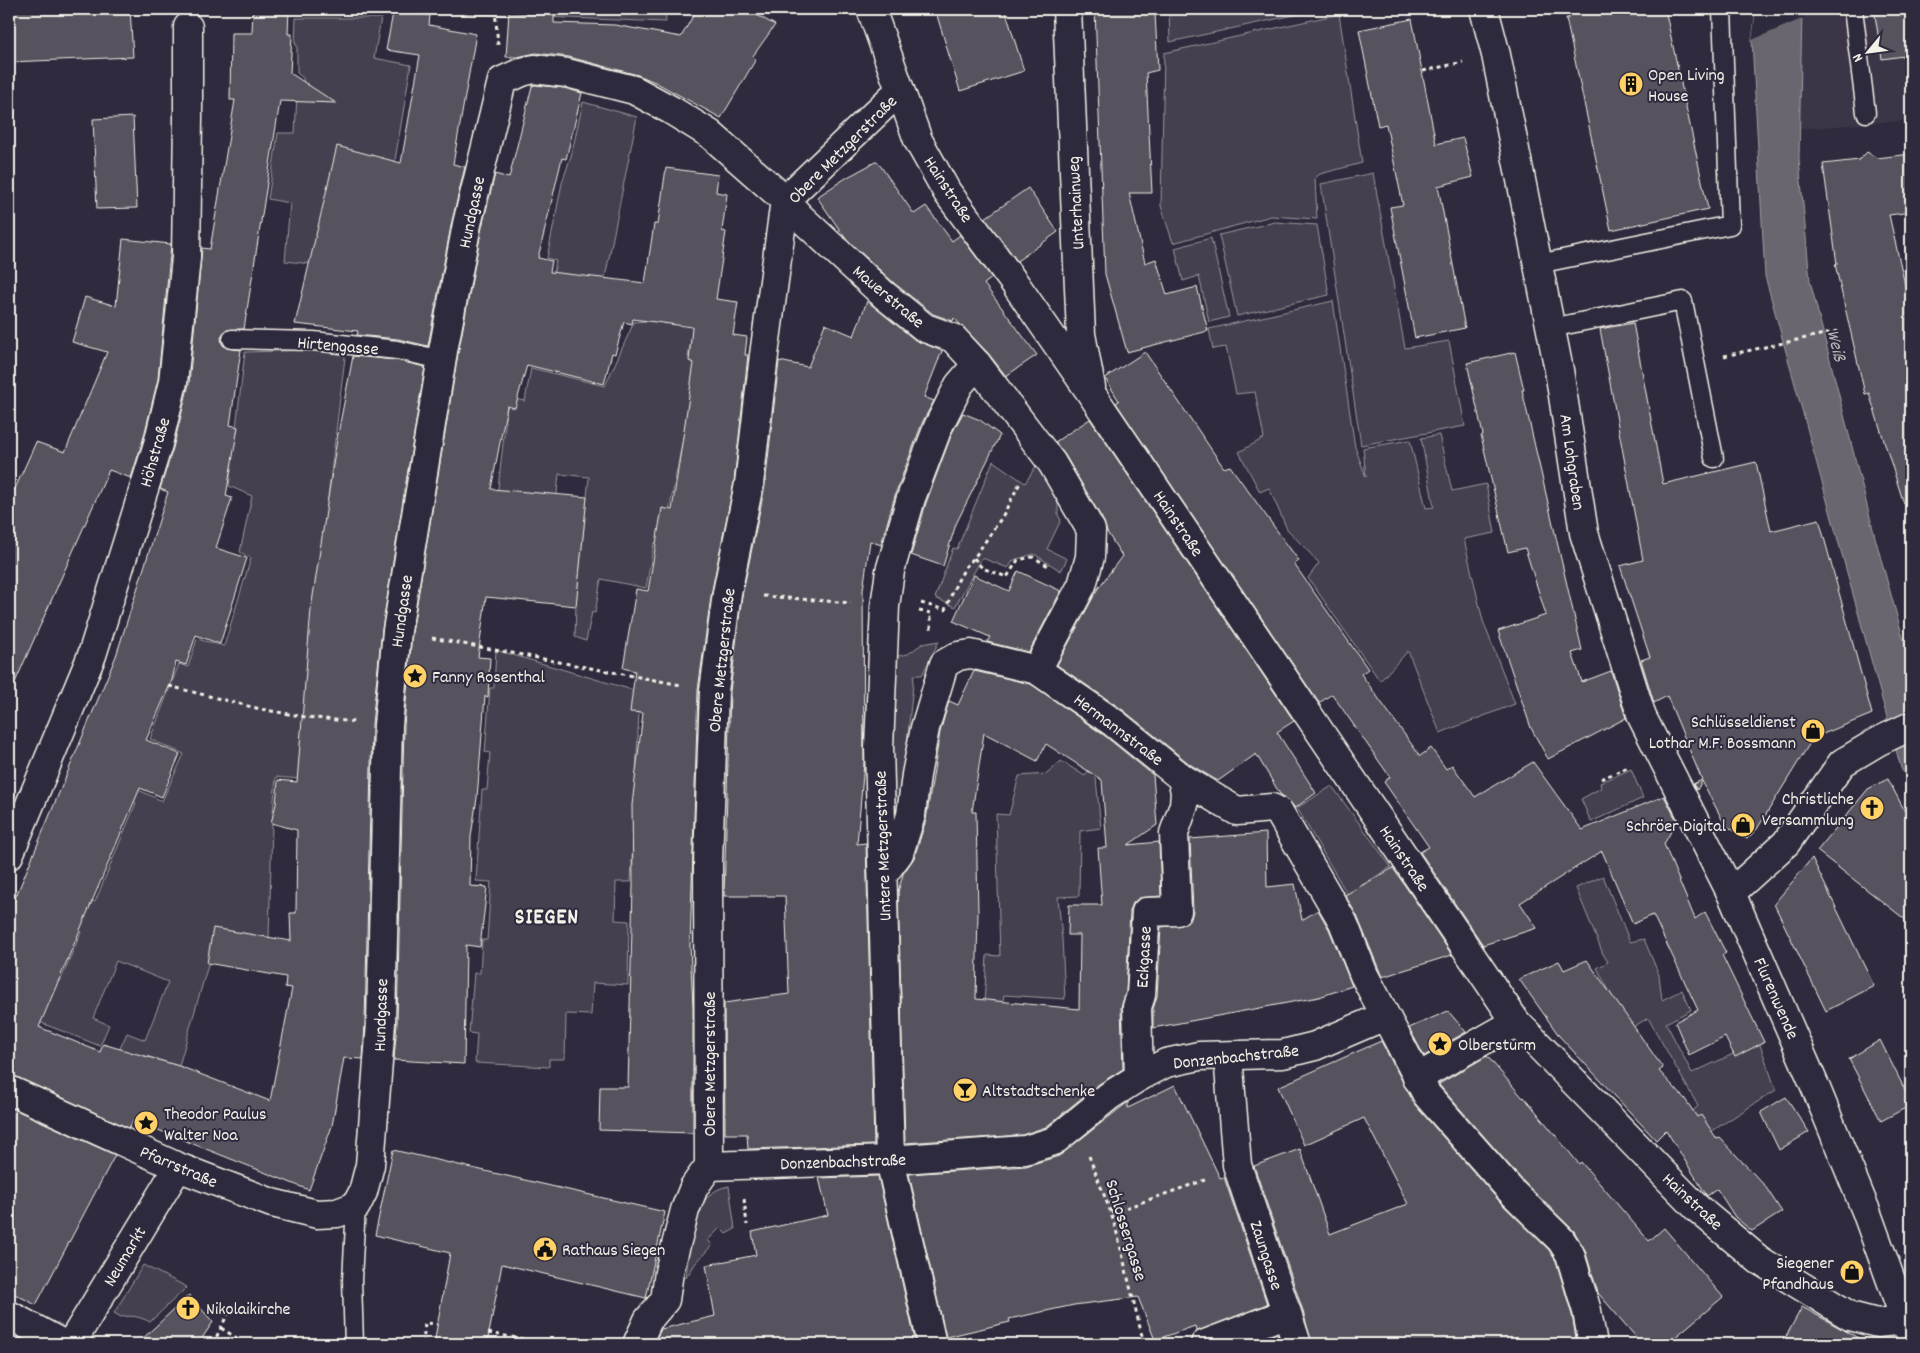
<svg xmlns="http://www.w3.org/2000/svg" width="1920" height="1353" font-family="Dekko,sans-serif">
  <style>
    .built { fill: #3b3647 }
    .green { fill: #454050; stroke: #9c989c }
    .water { fill: #6a6670; stroke: #a19ea0 }
    .pier { fill: #2f2a3d }
    .building { fill: #56525f; stroke: #f4f1e8; fill-rule: evenodd }
    .lines { fill: none; stroke-linecap: round; stroke-linejoin: round }
    .lane-casing { stroke: #f4f1e8; stroke-width: 21 }
    .street-casing { stroke: #f4f1e8; stroke-width: 31 }
    .path { stroke: #f4f1e8; stroke-width: 3; stroke-dasharray: 4 4; stroke-linecap: butt }
    .lane { stroke: #2f2a3d; stroke-width: 18 }
    .street { stroke: #2f2a3d; stroke-width: 28 }
    .labels { text-anchor: middle; stroke-width: 4; stroke-linejoin: round; paint-order: stroke }
    .poi-label { font-size: 18px; fill: #f4f1e8; stroke: #2f2a3d; text-anchor: start }
    .street-label { font-size: 18px; fill: #f4f1e8; stroke: #2f2a3d }
    .water-label { font-size: 19px; font-style: italic; fill: #b6b2b2; stroke: #2f2a3d }
    .district-label { font-size: 22px; font-weight: bold; letter-spacing: 1px; fill: #f4f1e8; stroke: #2f2a3d }
  </style>
  <rect width="100%" height="100%" fill="#2f2a3d"/>
  <filter id="ink" filterUnits="userSpaceOnUse"><feTurbulence type="fractalNoise" baseFrequency=".02" numOctaves="2"/><feDisplacementMap in="SourceGraphic" scale="10" xChannelSelector="R" yChannelSelector="G"/><feConvolveMatrix kernelMatrix="1 2 1 2 8 2 1 2 1" color-interpolation-filters="sRGB"/></filter>
  <g filter="url(#ink)">
    <polygon class="built" points="1802,9 1911,9 1911,120 1800,129"/>
    <g class="green">
      <polygon points="388,9 665,9 666,22 495,15"/>
      <polygon points="1169,9 1322,9 1170,42"/>
      <polygon points="1339,14 1362,163 1320,174 1315,178 1317,219 1271,216 1173,243 1161,206 1164,53"/>
      <polygon points="296,18 381,18 374,58 411,65 383,232 346,268 285,261 290,203 268,199 278,133 295,133 297,95 304,83 303,78 297,73 297,45 295,44"/>
      <polygon points="583,102 637,117 598,313 541,333 556,261 547,258 562,183 571,156"/>
      <polygon points="1373,173 1405,348 1449,341 1465,426 1361,445 1321,184"/>
      <polygon points="1275,222 1317,225 1329,295 1237,316 1219,235"/>
      <polygon points="1211,238 1229,317 1209,322 1199,276 1183,281 1175,248"/>
      <polygon points="1333,301 1355,447 1366,477 1363,448 1410,440 1426,508 1434,507 1421,438 1439,435 1452,491 1486,484 1495,533 1464,539 1483,621 1515,704 1440,733 1408,651 1380,681 1308,578 1319,563 1287,529 1269,488 1260,492 1239,452 1264,438 1255,392 1236,394 1226,347 1213,349 1209,329"/>
      <polygon points="656,320 694,324 688,357 698,359 663,544 654,543 646,588 601,579 595,613 592,612 586,641 575,637 576,604 589,477 559,474 554,522 495,516 508,398 525,401 531,368 605,386 634,322"/>
      <polygon points="346,349 314,613 301,779 276,777 272,824 269,938 214,929 208,965 179,1066 143,1055 117,1055 127,1033 145,1040 168,982 116,961 93,1018 109,1025 100,1046 39,1022 52,980 60,982 81,932 72,929 90,900 95,902 136,803 124,798 130,786 162,801 184,754 150,739 179,664 188,667 197,639 224,646 251,558 240,552 252,496 229,486 245,352"/>
      <polygon points="993,461 1025,483 1038,463 1058,497 1058,515 1061,520 1047,549 1067,559 1061,571 1034,554 1014,560 1008,568 982,558 955,607 935,598 953,548 957,549"/>
      <polygon points="939,641 922,675 914,675 902,791 900,800 893,805 886,794 894,657 908,654 922,644"/>
      <polygon points="496,650 636,691 639,711 631,882 616,882 615,920 629,921 628,985 593,983 591,1015 566,1014 565,1059 549,1059 549,1067 475,1063 477,1034 469,1033 474,973 480,973 482,940 487,940 491,882 476,881 482,790 487,790 490,753 485,752 490,688 494,688"/>
      <polygon points="1106,743 1096,779 1101,828 1080,831 1079,896 1058,897 1062,938 1065,999 1004,995 1002,1006 984,1004 987,955 1000,956 996,814 1009,815 1019,776 1047,774 1061,761 1085,776"/>
      <polygon points="1631,769 1643,798 1591,822 1581,799 1601,788 1600,783"/>
      <polygon points="1332,786 1391,867 1359,887 1368,902 1356,909 1297,808"/>
      <polygon points="1603,876 1630,942 1644,939 1659,975 1662,1000 1682,990 1691,1010 1666,1023 1692,1073 1759,1042 1776,1090 1684,1149 1671,1132 1698,1106 1648,1018 1633,1027 1613,998 1597,968 1608,962 1603,954 1576,888"/>
      <path d="M729 1186 735 1229 726 1234 720 1228 708 1240 712 1245 695 1264 686 1278C690 1246 690 1192 729 1186Z"/>
      <path d="M143 1265 187 1287 150 1322C140 1317 133 1315 121 1317L114 1313Z"/>
    </g>
    <polygon class="water" points="1756,9 1802,9 1799,159 1810,281 1876,541 1911,666 1911,788 1901,768 1765,276 1752,40"/>
    <polygon class="pier" points="1756,9 1804,9 1804,18 1752,40"/>
    <g class="building">
      <polygon points="9,9 130,9 133,57 9,62"/>
      <polygon points="253,9 289,9 288,34 292,34 290,73 336,103 280,101 244,329 227,330 223,333 221,338 222,344 226,348 241,350 230,425 238,427 226,496 232,498 216,548 247,558 220,644 196,635 186,665 176,662 172,680 146,740 180,754 162,797 140,788 39,1027 100,1052 103,1044 179,1066 270,1101 292,988 285,987 286,977 207,963 213,928 291,941 290,913 296,913 297,830 271,823 276,804 278,780 297,782 311,609 337,439 353,356 395,360 425,367 382,629 372,724 365,1022 363,1059 344,1058 332,1126 309,1190 133,1120 129,1128 15,1076 9,1075 9,913 116,656 168,492 160,489 173,448 189,384 202,248 210,249 235,100 230,100 231,33 252,33"/>
      <polygon points="697,9 746,9 775,25 753,56 756,59 721,118 655,82 638,75 569,57 536,53 517,57 506,57 509,12 554,15 554,23 615,25 681,37"/>
      <polygon points="935,9 1005,9 1024,71 960,91"/>
      <polygon points="1095,9 1153,9 1153,14 1155,13 1158,70 1146,73 1152,193 1129,193 1145,263 1156,259 1167,295 1197,287 1208,331 1127,352 1105,274"/>
      <polygon points="1568,9 1665,9 1708,209 1611,230 1566,18 1569,18"/>
      <polygon points="1874,9 1911,9 1911,55 1882,59"/>
      <polygon points="393,13 430,15 429,25 476,34 453,164 465,167 452,221 428,346 398,339 357,335 358,331 295,324 337,146 401,163 420,55 386,50"/>
      <polygon points="1412,19 1436,144 1463,138 1473,177 1438,186 1465,328 1415,338 1390,207 1403,205 1386,124 1378,126 1359,30"/>
      <polygon points="535,85 564,88 582,93 566,159 562,158 538,258 552,261 550,272 645,283 654,224 658,224 666,168 718,175 716,192 727,194 722,231 726,232 716,299 738,302 733,335 747,337 745,355 748,355 734,482 712,590 698,690 690,946 693,1007 693,1133 599,1130 600,1087 628,1087 633,886 632,805 643,713 630,712 635,671 623,668 636,589 648,591 662,508 672,510 694,363 689,361 692,327 633,319 632,324 624,322 615,354 612,353 604,384 527,365 515,408 507,406 491,489 587,497 576,606 486,597 478,657 490,658 488,697 485,696 477,798 471,836 470,886 487,887 480,947 466,945 464,1064 394,1060 397,1023 404,726 412,633 458,354 482,227 495,174 509,178 532,86"/>
      <polygon points="133,117 137,208 97,209 93,119"/>
      <polygon points="1867,152 1877,158 1911,154 1911,212 1889,215 1911,311 1911,503 1904,504 1869,393 1865,394 1835,264 1837,264 1823,164 1859,160"/>
      <polygon points="877,161 914,214 926,206 952,241 960,235 992,278 984,284 1037,355 1006,376 988,353 954,318 953,321 933,314 894,283 846,239 817,197 846,178"/>
      <polygon points="1028,188 1058,232 1017,261 985,218"/>
      <polygon points="123,239 171,244 158,379 143,440 131,478 109,470 9,696 9,502 36,442 65,452 107,352 72,342 85,297 116,306"/>
      <polygon points="867,301 915,340 942,351 924,397 934,401 923,421 896,492 881,545 870,541 863,590 864,763 857,844 866,843 874,1145 748,1149 747,1134 725,1134 724,1003 789,994 785,896 724,896 730,692 742,596 765,486 779,361 808,367 825,324 854,336"/>
      <polygon points="1633,323 1663,484 1756,462 1771,531 1819,519 1872,714 1813,738 1757,829 1747,839 1725,825 1702,781 1697,790 1693,784 1702,780 1667,696 1654,703 1641,660 1650,657 1620,566 1643,560 1600,329"/>
      <polygon points="1145,352 1224,468 1230,466 1299,561 1294,564 1368,669 1361,674 1420,756 1431,748 1446,769 1452,765 1475,797 1533,762 1582,830 1664,796 1677,821 1664,844 1695,919 1705,912 1726,953 1722,955 1764,1042 1735,1057 1725,1037 1689,1055 1675,1022 1698,1010 1653,915 1633,924 1602,851 1520,903 1537,928 1483,945 1420,852 1429,847 1384,782 1390,777 1332,694 1319,703 1116,403 1119,401 1105,378"/>
      <polygon points="1515,352 1524,390 1522,390 1582,650 1572,653 1582,682 1611,671 1626,718 1548,759 1531,728 1498,631 1546,615 1525,548 1508,552 1481,436 1483,435 1467,363"/>
      <polygon points="963,413 980,420 1000,435 956,524 943,566 911,555 926,503 952,433"/>
      <polygon points="1090,419 1294,721 1277,732 1316,793 1295,808 1287,799 1280,794 1256,754 1218,781 1191,765 1123,710 1057,665 1097,590 1122,556 1107,532 1104,522 1065,455 1055,442"/>
      <polygon points="1018,571 1061,591 1029,652 987,642 990,637 953,621 974,575 1009,591"/>
      <path d="M974 671 1031 684 1105 736 1153 775 1157 825 1128 845 1159 842 1161 896 1139 898 1133 903 1130 911 1126 992 1121 1007 1123 1069 1099 1084 1046 1127 1022 1135 905 1143 898 892 903 874 914 858 926 820 940 732 949 701 958 705ZM984 733 1037 761 1046 744 1102 780 1107 848H1098L1102 905H1069L1068 935H1080L1079 1009 976 999 978 913 976 812H972Z"/>
      <polygon points="1888,779 1911,823 1911,924 1817,851 1868,789"/>
      <polygon points="1266,833 1267,887 1295,884 1302,920 1318,910 1329,929 1352,986 1319,997 1153,1028 1153,1009 1157,996 1161,927 1185,924 1191,919 1193,911 1190,839"/>
      <polygon points="1812,858 1874,986 1826,1011 1774,904"/>
      <polygon points="1393,868 1452,955 1382,977 1357,916 1345,895"/>
      <polygon points="1587,960 1663,1068 1659,1071 1685,1099 1697,1117 1701,1115 1717,1139 1720,1138 1765,1186 1782,1212 1752,1231 1735,1217 1717,1189 1707,1196 1666,1130 1656,1140 1560,1037 1519,979 1559,961 1564,970"/>
      <polygon points="1448,1011 1466,1032 1424,1056 1409,1028"/>
      <polygon points="1880,1040 1911,1102 1911,1105 1881,1121 1849,1059"/>
      <polygon points="1381,1041 1415,1105 1500,1202 1549,1250 1556,1261 1572,1315 1577,1344 1312,1344 1302,1308 1254,1166 1300,1149 1330,1234 1408,1204 1364,1118 1304,1145 1278,1087"/>
      <polygon points="1487,1056 1523,1098 1524,1097 1579,1164 1581,1162 1649,1241 1664,1228 1723,1297 1667,1344 1642,1344 1598,1293 1585,1250 1574,1231 1523,1181 1440,1086 1439,1084"/>
      <polygon points="1175,1085 1220,1178 1224,1177 1267,1304 1196,1332 1195,1326 1155,1340 1138,1297 1074,1305 1009,1319 1010,1322 946,1337 909,1174 1026,1166 1059,1156 1128,1102 1128,1108"/>
      <polygon points="1786,1097 1809,1132 1779,1150 1761,1112"/>
      <polygon points="9,1107 115,1155 36,1305 9,1291"/>
      <polygon points="393,1150 665,1212 646,1298 502,1264 487,1344 434,1344 450,1253 375,1235"/>
      <polygon points="878,1176 916,1344 654,1344 661,1329 715,1316 706,1265 756,1255 752,1232 828,1215 819,1178"/>
      <polygon points="189,1295 213,1322 198,1344 137,1344"/>
      <polygon points="1802,1307 1842,1329 1869,1344 1782,1344"/>
      <polygon points="1277,1333 1281,1344 1249,1344"/>
    </g>
    <g class="lines">
      <defs>
        <g id="lane">
          <polyline points="1853,9 1866,113"/>
          <polyline points="1538,264 1730,225 1722,9"/>
          <polyline points="1551,328 1683,301 1714,458"/>
          <polyline points="232,339 313,341 397,350 442,360"/>
          <polyline points="354,1344 352,1280 356,1206"/>
        </g>
        <g id="street">
          <polyline points="871,9 918,140 947,192 1016,285 1093,396 1516,1022 1697,1208 1759,1260 1850,1316 1877,1323 1905,1320"/>
          <polyline points="1067,9 1081,334 1091,387"/>
          <polyline points="1484,9 1496,55 1559,370 1584,533 1642,717 1731,893 1815,1086 1866,1211 1911,1336"/>
          <polyline points="9,855 92,655 158,444 173,382 186,258 188,118 188,27"/>
          <polyline points="884,873 899,853 911,815 916,775 925,728 944,664 958,656 971,654 1037,670 1114,723 1182,778 1223,803 1237,811 1272,808 1279,812 1343,922 1364,975 1427,1095 1512,1192 1561,1240 1570,1254 1587,1311 1593,1344"/>
          <polyline points="1731,893 1786,843 1842,763 1879,741 1911,726"/>
          <polyline points="1228,1056 1237,1165 1297,1344"/>
          <polyline points="1139,1077 1137,1007 1141,995 1146,912 1177,911 1174,833 1184,805 1185,792 1182,778"/>
          <polyline points="1417,1078 1516,1022"/>
          <polyline points="9,1090 178,1167 272,1203 317,1214 337,1213 356,1206 363,1192 370,1165 381,1023 388,725 397,631 443,351 467,224 502,81 522,72 534,69 567,73 634,90 671,110 710,134 785,200 799,216 884,295 925,328 953,338 977,364 1052,463 1091,530 1090,557 1082,585 1037,670"/>
          <polyline points="709,1166 890,1160 1025,1150 1054,1141 1109,1096 1139,1077 1166,1063 1199,1056 1283,1054 1315,1046 1385,1016"/>
          <polyline points="9,1315 63,1344"/>
          <polyline points="71,1344 178,1167"/>
          <polyline points="637,1344 648,1320 665,1300 669,1272 685,1210 694,1187 709,1166 708,863 714,691 727,593 749,484 764,355 785,200 899,91"/>
          <polyline points="932,1344 890,1160 879,747 885,606 890,571 911,498 938,427 959,385 977,364"/>
          <polyline points="1205,1344 1287,1313"/>
        </g>
      </defs>
      <use href="#lane" class="lane-casing"/>
      <use href="#street" class="street-casing"/>
      <g class="path">
        <polyline points="495,9 498,45"/>
        <polyline points="1423,71 1463,62"/>
        <polyline points="1724,356 1838,331"/>
        <polyline points="974,558 982,568 1007,577 1018,560 1033,557 1050,567"/>
        <polyline points="763,596 851,603"/>
        <polyline points="921,603 945,610 956,584 966,566 974,558 1002,517 1021,481"/>
        <polyline points="919,611 931,613 931,630"/>
        <polyline points="432,638 681,685"/>
        <polyline points="169,686 260,709 306,717 355,722"/>
        <polyline points="1601,779 1628,767"/>
        <polyline points="1089,1156 1111,1213 1118,1237 1144,1344"/>
        <polyline points="744,1199 747,1225"/>
        <polyline points="1111,1213 1205,1180"/>
        <polyline points="221,1328 246,1344"/>
        <polyline points="488,1333 552,1344"/>
        <polyline points="213,1344 234,1301"/>
        <polyline points="423,1344 425,1323 437,1324"/>
      </g>
      <use href="#lane" class="lane"/>
      <use href="#street" class="street"/>
    </g>
  </g>
  <defs>
    <symbol id="building-disc" viewBox="-11 -11 22 22"><circle r="9.5" fill="#ffd166" stroke="#2f2a3d"/><path d="M-4-6H4V6H1V3H-1V6H-4ZM-2.5-4.3h1.7v1.8h-1.7ZM.8-4.3h1.7v1.8H.8ZM-2.5-1h1.7V.8h-1.7ZM.8-1h1.7V.8H.8Z" fill="#111"/></symbol>
    <symbol id="sight-disc" viewBox="-11 -11 22 22"><circle r="9.5" fill="#ffd166" stroke="#2f2a3d"/><path d="M0-6L1.8-2.2L6-1.7L2.9 1.2L3.7 5.4L0 3.3L-3.7 5.4L-2.9 1.2L-6-1.7L-1.8-2.2Z" fill="#111"/></symbol>
    <symbol id="shop-disc" viewBox="-11 -11 22 22"><circle r="9.5" fill="#ffd166" stroke="#2f2a3d"/><path d="M-5-2.5h2.3a2.7 3.5 0 0 1 5.4 0H5L5.5 6h-11ZM-1.5-2.5h3a1.5 2.3 0 0 0-3 0Z" fill="#111"/></symbol>
    <symbol id="church-disc" viewBox="-11 -11 22 22"><circle r="9.5" fill="#ffd166" stroke="#2f2a3d"/><path d="M-1.2-6h2.4v3.5h3.3v2.4h-3.3V6h-2.4V-.1h-3.3v-2.4h3.3Z" fill="#111"/></symbol>
    <symbol id="bar-disc" viewBox="-11 -11 22 22"><circle r="9.5" fill="#ffd166" stroke="#2f2a3d"/><path d="M-6-5H6L.8 .8V4.5H3.5V6h-7V4.5H-.8V.8Z" fill="#111"/></symbol>
    <symbol id="civic-disc" viewBox="-11 -11 22 22"><circle r="9.5" fill="#ffd166" stroke="#2f2a3d"/><path d="M-.6-6.5H3V-4.5H.6V-3L4-1V1h2V6H-6V1h2V-1L-.6-3ZM-1.2 2.5V6h2.4V2.5Z" fill="#111"/></symbol>
  </defs>
  <g fill-rule="evenodd">
    <use href="#building-disc" x="1617" y="70" width="28" height="28"/>
    <use href="#sight-disc" x="401" y="662" width="28" height="28"/>
    <use href="#shop-disc" x="1799" y="717" width="28" height="28"/>
    <use href="#church-disc" x="1858" y="794" width="28" height="28"/>
    <use href="#shop-disc" x="1729" y="811" width="28" height="28"/>
    <use href="#sight-disc" x="1426" y="1030" width="28" height="28"/>
    <use href="#bar-disc" x="951" y="1076" width="28" height="28"/>
    <use href="#sight-disc" x="132" y="1109" width="28" height="28"/>
    <use href="#civic-disc" x="531" y="1235" width="28" height="28"/>
    <use href="#shop-disc" x="1838" y="1258" width="28" height="28"/>
    <use href="#church-disc" x="174" y="1294" width="28" height="28"/>
  </g>
  <g class="labels">
    <g class="poi-label">
      <text x="1648" y="80">Open Living<tspan x="1648" dy="21">House</tspan></text>
      <text x="432" y="682">Fanny Rosenthal</text>
      <text x="1796" y="727" text-anchor="end">Schlüsseldienst<tspan x="1796" dy="21">Lothar M.F. Bossmann</tspan></text>
      <text x="1854" y="804" text-anchor="end">Christliche<tspan x="1854" dy="21">Versammlung</tspan></text>
      <text x="1726" y="831" text-anchor="end">Schröer Digital</text>
      <text x="1458" y="1050">Olbersturm</text>
      <text x="982" y="1096">Altstadtschenke</text>
      <text x="164" y="1119">Theodor Paulus<tspan x="164" dy="21">Walter Noa</tspan></text>
      <text x="562" y="1255">Rathaus Siegen</text>
      <text x="1834" y="1268" text-anchor="end">Siegener<tspan x="1834" dy="21">Pfandhaus</tspan></text>
      <text x="206" y="1314">Nikolaikirche</text>
    </g>
    <g class="street-label">
      <text transform="translate(842 149) rotate(-45)" y="6">Obere Metzgerstraße</text>
      <text transform="translate(949 189) rotate(57)" y="6">Hainstraße</text>
      <text transform="translate(1075 203) rotate(-93)" y="6">Unterhainweg</text>
      <text transform="translate(471 212) rotate(-78)" y="6">Hundgasse</text>
      <text transform="translate(889 296) rotate(40)" y="6">Mauerstraße</text>
      <text transform="translate(338 345) rotate(5)" y="6">Hirtengasse</text>
      <text transform="translate(154 452) rotate(-74)" y="6">Höhstraße</text>
      <text transform="translate(1573 462) rotate(82)" y="6">Am Lohgraben</text>
      <text transform="translate(1179 523) rotate(56)" y="6">Hainstraße</text>
      <text transform="translate(401 611) rotate(-82)" y="6">Hundgasse</text>
      <text transform="translate(721 660) rotate(-84)" y="6">Obere Metzgerstraße</text>
      <text transform="translate(1119 729) rotate(37)" y="6">Hermannstraße</text>
      <text transform="translate(882 846) rotate(-92)" y="6">Untere Metzgerstraße</text>
      <text transform="translate(1405 858) rotate(56)" y="6">Hainstraße</text>
      <text transform="translate(1143 957) rotate(-87)" y="6">Eckgasse</text>
      <text transform="translate(1777 998) rotate(66)" y="6">Flurenwende</text>
      <text transform="translate(380 1015) rotate(-88)" y="6">Hundgasse</text>
      <text transform="translate(1236 1056) rotate(-6)" y="6">Donzenbachstraße</text>
      <text transform="translate(709 1064) rotate(-90)" y="6">Obere Metzgerstraße</text>
      <text transform="translate(843 1161) rotate(-2)" y="6">Donzenbachstraße</text>
      <text transform="translate(179 1166) rotate(23)" y="6">Pfarrstraße</text>
      <text transform="translate(1693 1201) rotate(43)" y="6">Hainstraße</text>
      <text transform="translate(1127 1230) rotate(73)" y="6">Schlossergasse</text>
      <text transform="translate(1267 1255) rotate(72)" y="6">Zaungasse</text>
      <text transform="translate(124 1256) rotate(-59)" y="6">Neumarkt</text>
    </g>
    <g class="water-label">
      <text transform="translate(1838 345) rotate(76)" y="7">Weiß</text>
    </g>
    <g class="district-label">
      <text x="547" y="923">SIEGEN</text>
    </g>
  </g>
  <rect width="1920" height="1353" fill="none" stroke="#2f2a3d" stroke-width="30"/>
  <rect x="15" y="15" width="1890" height="1323" fill="none" stroke="#f4f1e8" stroke-width="2" filter="url(#ink)"/>
  <g transform="translate(1868 52) rotate(241)" stroke="#2f2a3d" stroke-width="4" paint-order="stroke">
  <path d="M0-4L9 19L0 12L-9 19Z" fill="#f4f1e8"/>
  <text y="-8" font-size="14" font-weight="bold" text-anchor="middle" fill="#f4f1e8">N</text>
  </g>
</svg>
